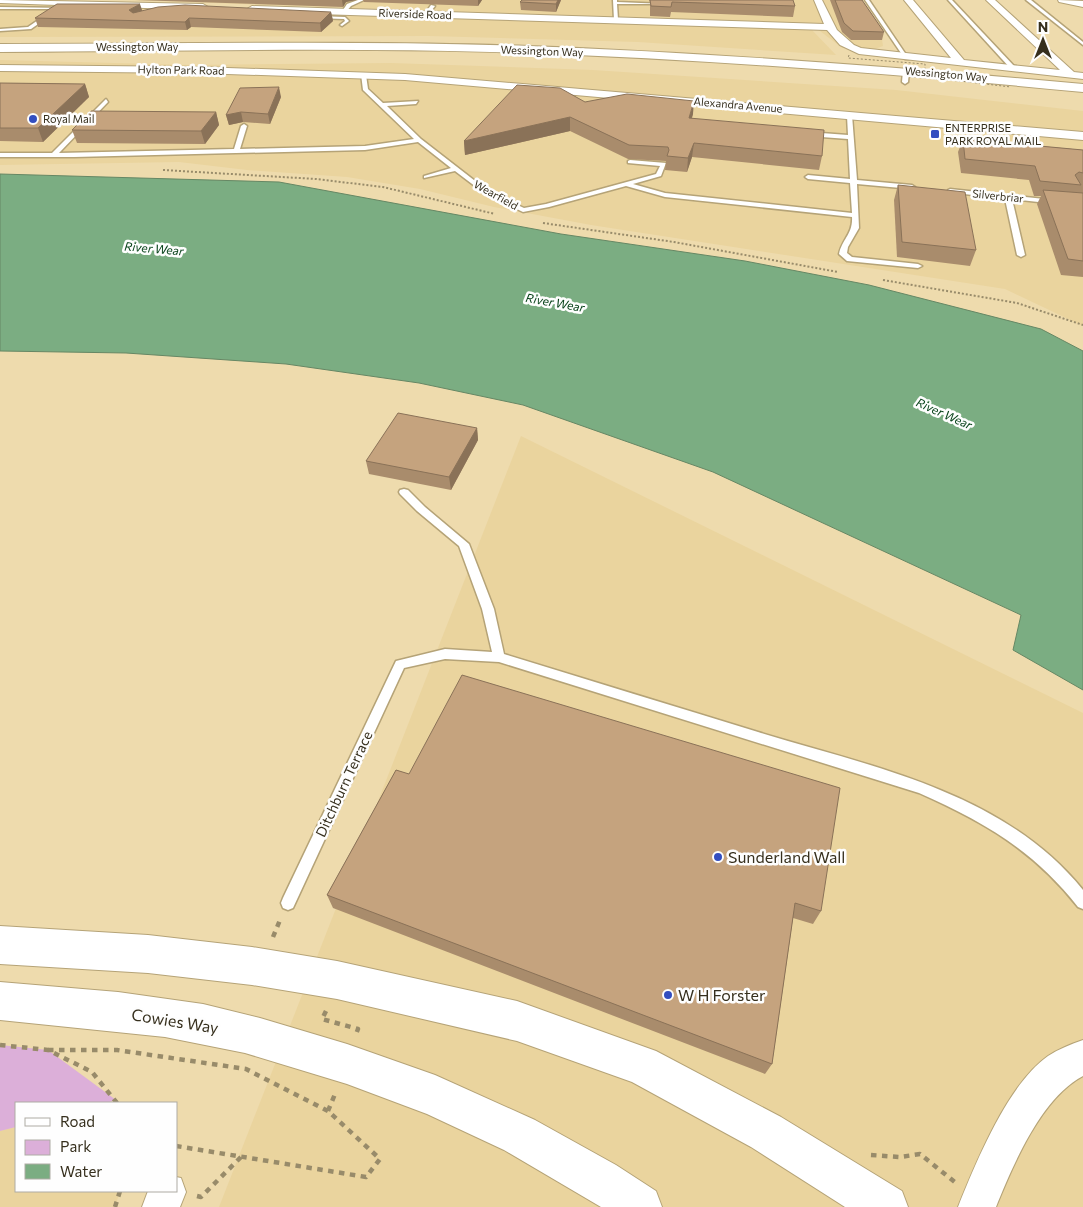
<svg xmlns="http://www.w3.org/2000/svg" width="1083" height="1207" font-family="Commissioner,sans-serif">
  <style>
    .built { fill: #ead49e }
    .green { fill: #dcafd9 }
    .water { fill: #7bad82; stroke: #668764 }
    .lines { fill: none; stroke-linecap: round; stroke-linejoin: round }
    .service-casing { stroke: #b5a377; stroke-width: 3 }
    .minor-casing { stroke: #b5a377; stroke-width: 2 }
    .primary-casing { stroke: #b5a377; stroke-width: 2 }
    .trunk-casing { stroke: #b5a377; stroke-width: 2 }
    .path-far1 { stroke: #988b6a; stroke-width: 2; stroke-dasharray: 2 2; stroke-linecap: butt }
    .path { stroke: #988b6a; stroke-width: 4.5; stroke-dasharray: 5.5 5.5; stroke-linecap: butt }
    .service { fill: #fff; fill-rule: evenodd }
    .minor { fill: #fff; fill-rule: evenodd }
    .primary { fill: #fff; fill-rule: evenodd }
    .trunk { fill: #fff; fill-rule: evenodd }
    .path-bridge { stroke: #988b6a; stroke-width: 1; stroke-dasharray: 2 2; stroke-linecap: butt }
    .wall { fill: #a98c6c }
    .shaded-wall { fill: #8a7258 }
    .building { fill: #c5a37e; stroke: #8a7258 }
    .poi-dot { fill: #334ec0; stroke: #fefefe; stroke-width: 2 }
    .labels { text-anchor: middle; stroke-width: 5; stroke-linejoin: round; paint-order: stroke }
    .far-street-label { font-size: 11px; fill: #362f1d; stroke: #fefefe }
    .far-poi-label { font-size: 11px; fill: #362f1d; stroke: #fefefe; text-anchor: start }
    .far-water-label { font-size: 12px; font-style: italic; fill: #08431a; stroke: #fefefe }
    .street-label { font-size: 14px; fill: #362f1d; stroke: #fefefe }
    .near-poi-label { font-size: 16px; fill: #362f1d; stroke: #fefefe; text-anchor: start }
    .near-street-label { font-size: 16px; fill: #362f1d; stroke: #fefefe }
  </style>
  <rect width="100%" height="100%" fill="#eedbad"/>
  <g class="built">
    <polygon points="129,0 852,0 882,39 883,46 875,49 842,48 811,24"/>
    <polygon points="0,2 812,30 836,55 638,42 429,36 0,37"/>
    <polygon points="0,60 191,65 391,63 593,70 896,90 1083,111 1083,326 1005,289 591,225 494,207 420,189 347,177 247,170 179,162 0,165"/>
    <polygon points="521,436 1083,713 1083,1207 219,1207"/>
    <polygon points="16,1127 16,1191 120,1191 115,1207 0,1207 0,1131"/>
  </g>
  <polygon class="green" points="0,1045 48,1050 116,1100 106,1103 16,1103 16,1127 0,1131"/>
  <polygon class="water" points="0,174 279,182 561,234 745,261 869,285 1041,329 1083,351 1083,690 1013,650 1021,615 713,472 523,405 419,383 286,364 126,353 0,351"/>
  <g class="lines">
    <defs>
      <g id="service">
        <polygon points="358,0 364,0 351,6 345,13 341,13 347,4"/>
        <polygon points="613,0 617,0 617,2 665,4 617,4 618,20 616,21 614,20"/>
        <polygon points="865,0 869,0 909,59 905,59"/>
        <polygon points="948,0 952,0 1015,67 1015,69 1011,69"/>
        <polygon points="1026,0 1031,0 1083,42 1083,45"/>
        <polygon points="431,5 435,6 428,15 424,15"/>
        <polygon points="0,7 65,8 67,9 0,9"/>
        <polygon points="47,14 51,15 31,29 0,31 0,29 28,27"/>
        <polygon points="317,16 345,17 349,21 342,26 340,25 345,21 344,19 315,18"/>
        <polygon points="906,69 909,71 908,82 905,84 902,82 903,71"/>
        <path d="M361 74 366 75 368 89 383 103 418 101 416 104 387 106 421 139 488 191 524 208 546 204 656 174 660 166 628 163V161L630 160 666 163 661 176 633 184 665 193 852 213 850 183 808 179 805 177 808 175 850 179 848 139 808 136 805 134 808 132 848 135 847 116 852 115 857 180 912 185 915 187 912 189 857 184 859 228 848 247 847 253 852 257 918 264 922 266 918 268 847 261 839 254C842 239 853 234 852 217L665 197 626 186 549 207 523 212 484 193 455 171 424 178V176L451 168 418 142 365 150 74 157H0V153H52L106 99 108 102 59 153 234 149 241 126 244 124 247 126 240 149 365 146 414 139 363 90Z"/>
        <polygon points="950,189 1083,203 1083,207 1012,199 1025,255 1021,257 1017,255 1005,199 948,192 948,190"/>
        <path d="M404 489 408 490 425 507 469 544 494 609 504 654C589 680 673 706 758 732 873 767 1004 792 1083 890V909L1078 907C1033 850 984 822 919 793L499 662 445 659 404 668 293 908 288 910 283 908 281 903 283 898 396 661 445 649 492 652 482 609 459 546 417 511 400 494 399 492 400 490Z"/>
      </g>
      <g id="minor">
        <polygon points="0,0 203,4 208,7 203,10 0,3"/>
        <polygon points="814,0 822,0 837,30 854,45 861,48 951,58 904,0 913,0 964,60 1060,70 986,0 995,0 1074,72 1083,73 1083,79 859,54 840,45 827,30 252,12 247,9 252,6 824,24"/>
        <polygon points="1058,0 1083,1 1083,7 1059,2"/>
        <polygon points="0,65 199,67 405,74 1083,132 1083,140 405,80 199,73 0,71"/>
        <path d="M1083 1040V1076C1041 1098 1013 1165 996 1207H958C976 1162 1008 1084 1048 1056 1059 1049 1071 1044 1083 1040Z"/>
        <polygon points="176,1177 181,1178 186,1192 180,1207 142,1207 148,1191 176,1191"/>
      </g>
      <path id="primary" d="M0 44C176 44 353 40 529 46 714 53 899 67 1083 84V92C899 74 714 60 529 53 353 47 176 51 0 52Z"/>
      <g id="trunk">
        <polygon points="0,926 148,935 252,947 337,961 517,1001 656,1051 781,1117 902,1191 908,1207 845,1207 751,1147 632,1082 517,1041 337,999 252,985 148,973 0,964"/>
        <polygon points="0,982 118,992 203,1004 260,1018 347,1044 435,1075 535,1120 616,1165 656,1191 662,1207 601,1207 504,1150 427,1114 347,1084 245,1053 165,1037 0,1020"/>
      </g>
    </defs>
    <use href="#service" class="service-casing"/>
    <use href="#minor" class="minor-casing"/>
    <use href="#primary" class="primary-casing"/>
    <use href="#trunk" class="trunk-casing"/>
    <g class="path-far1">
      <polyline points="163,170 316,179 383,187 495,214"/>
      <polyline points="543,223 674,242 838,272"/>
      <polyline points="883,280 1017,303 1083,325"/>
    </g>
    <g class="path">
      <polyline points="273,937 280,920"/>
      <polyline points="326,1011 322,1019 358,1029 356,1034"/>
      <polyline points="0,1045 48,1050 92,1072 117,1103"/>
      <polyline points="48,1050 117,1050 246,1069 328,1111 380,1159 366,1177 176,1146"/>
      <polyline points="328,1111 335,1094"/>
      <polyline points="871,1155 900,1157 920,1154 956,1183"/>
      <polyline points="197,1196 201,1197 241,1157"/>
      <polyline points="115,1207 120,1191"/>
    </g>
    <use href="#service" class="service"/>
    <use href="#minor" class="minor"/>
    <use href="#primary" class="primary"/>
    <use href="#trunk" class="trunk"/>
    <polyline class="path-bridge" points="849,55 848,58 925,64 925,77 1011,87"/>
  </g>
  <g class="wall">
    <polygon points="135,0 356,0 346,2 343,7"/>
    <polygon points="363,0 482,0 478,6 364,2"/>
    <polygon points="561,0 556,12 521,10 520,2"/>
    <polygon points="649,0 793,0 795,6 793,17 671,12 670,17 650,16 650,2"/>
    <polygon points="830,0 862,0 884,32 882,40 851,40 842,32"/>
    <polygon points="142,11 331,12 333,21 321,32 191,27 187,30 38,27 35,18"/>
    <polygon points="0,83 85,84 89,97 43,142 0,141"/>
    <polygon points="281,97 270,124 243,122 229,125 226,115"/>
    <polygon points="585,102 693,114 692,118 822,156 819,170 692,157 687,172 665,170 666,161 628,159 570,131 465,155 464,141"/>
    <polygon points="216,112 219,125 205,144 77,143 72,130"/>
    <polygon points="963,139 1083,150 1083,277 1061,275 1037,204 1041,196 1034,196 1029,180 961,173 958,152"/>
    <polygon points="898,185 976,250 970,266 897,257 894,200"/>
    <polygon points="477,428 478,440 451,490 369,474 366,461"/>
    <polygon points="396,770 821,911 813,924 793,918 772,1064 765,1074 333,908 327,895"/>
  </g>
  <g class="shaded-wall">
    <polygon points="342,0 356,0 346,2 343,7"/>
    <polygon points="478,0 482,0 478,6"/>
    <polygon points="558,0 561,0 556,12 556,4"/>
    <polygon points="140,4 143,13 131,18 129,10"/>
    <polygon points="331,12 333,21 321,32 320,23"/>
    <polygon points="189,18 191,27 187,30 185,22"/>
    <polygon points="85,84 89,97 43,142 38,128"/>
    <polygon points="279,87 281,97 270,124 268,114"/>
    <polygon points="694,101 693,114 687,131 689,118"/>
    <polygon points="216,112 219,125 205,144 201,131"/>
    <polygon points="241,112 243,122 229,125 226,115"/>
    <polygon points="570,117 570,131 465,155 464,141"/>
    <polygon points="694,143 692,157 687,172 688,158"/>
    <polygon points="477,428 478,440 451,490 449,477"/>
  </g>
  <g class="building">
    <polygon points="522,0 558,0 556,4 520,2"/>
    <polygon points="650,0 793,0 795,6 672,2 671,7 651,6"/>
    <polygon points="835,0 862,0 884,32 853,31 844,23"/>
    <polygon points="57,4 140,4 129,10 133,13 158,7 185,5 331,12 320,23 189,18 185,22 35,18"/>
    <polygon points="0,83 85,84 38,128 0,128"/>
    <polygon points="517,85 560,88 585,102 627,94 694,101 689,118 824,130 822,156 694,143 688,158 667,156 669,150 668,147 629,145 570,117 464,141"/>
    <polygon points="279,87 268,114 241,112 226,115 240,88"/>
    <polygon points="91,111 216,112 201,131 72,130"/>
    <polygon points="963,139 1083,150 1083,173 1079,172 1075,175 1081,185 1040,181 1035,166 965,159"/>
    <polygon points="898,185 965,192 976,250 902,242"/>
    <polygon points="1043,190 1083,193 1083,261 1068,259"/>
    <polygon points="398,413 477,428 449,477 366,461"/>
    <polygon points="462,675 840,788 821,911 795,903 772,1064 327,895 396,770 409,774"/>
  </g>
  <g class="poi-dot">
    <circle cx="33" cy="119" r="5"/>
    <rect x="930" y="129" width="10" height="10" rx="2.5"/>
    <circle cx="718" cy="857" r="5"/>
    <circle cx="668" cy="995" r="5"/>
  </g>
  <g class="labels">
    <g class="far-street-label">
      <text transform="translate(415 14) rotate(2)" y="4">Riverside Road</text>
      <text x="137" y="51">Wessington Way</text>
      <text transform="translate(542 51) rotate(2)" y="4">Wessington Way</text>
      <text transform="translate(181 70) rotate(1)" y="4">Hylton Park Road</text>
      <text transform="translate(946 74) rotate(5)" y="4">Wessington Way</text>
      <text transform="translate(738 105) rotate(5)" y="4">Alexandra Avenue</text>
      <text transform="translate(496 195) rotate(29)" y="4">Wearfield</text>
      <text transform="translate(998 196) rotate(6)" y="4">Silverbriar</text>
    </g>
    <g class="far-poi-label">
      <text x="43" y="123">Royal Mail</text>
      <text x="945" y="132">ENTERPRISE<tspan x="945" dy="13">PARK ROYAL MAIL</tspan></text>
    </g>
    <g class="far-water-label">
      <text transform="translate(154 249) rotate(5)" y="4">River Wear</text>
      <text transform="translate(555 303) rotate(10)" y="4">River Wear</text>
      <text transform="translate(944 414) rotate(24)" y="4">River Wear</text>
    </g>
    <g class="street-label">
      <text transform="translate(344 784) rotate(-65)" y="5">Ditchburn Terrace</text>
    </g>
    <g class="near-poi-label">
      <text x="728" y="863">Sunderland Wall</text>
      <text x="678" y="1001">W H Forster</text>
    </g>
    <g class="near-street-label">
      <text transform="translate(175 1021) rotate(9)" y="6">Cowies Way</text>
    </g>
  </g>
  <rect x="15" y="1102" width="162" height="90" fill="#fefefe" stroke="#aeaba4"/>
  <rect x="25" y="1118" width="25" height="8" fill="#ffffff" stroke="#aeaba4"/>
  <text x="60" y="1127" font-size="15" fill="#362f1d">Road</text>
  <rect x="25" y="1140" width="25" height="15" fill="#dcafd9" stroke="#aeaba4"/>
  <text x="60" y="1152" font-size="15" fill="#362f1d">Park</text>
  <rect x="25" y="1164" width="25" height="15" fill="#7bad82" stroke="#aeaba4"/>
  <text x="60" y="1177" font-size="15" fill="#362f1d">Water</text>
  <g transform="translate(1043 40)" stroke="#fefefe" stroke-width="4" paint-order="stroke">
  <path d="M0-4L9 19L0 12L-9 19Z" fill="#362f1d"/>
  <text y="-8" font-size="14" font-weight="bold" text-anchor="middle" fill="#362f1d">N</text>
  </g>
</svg>
